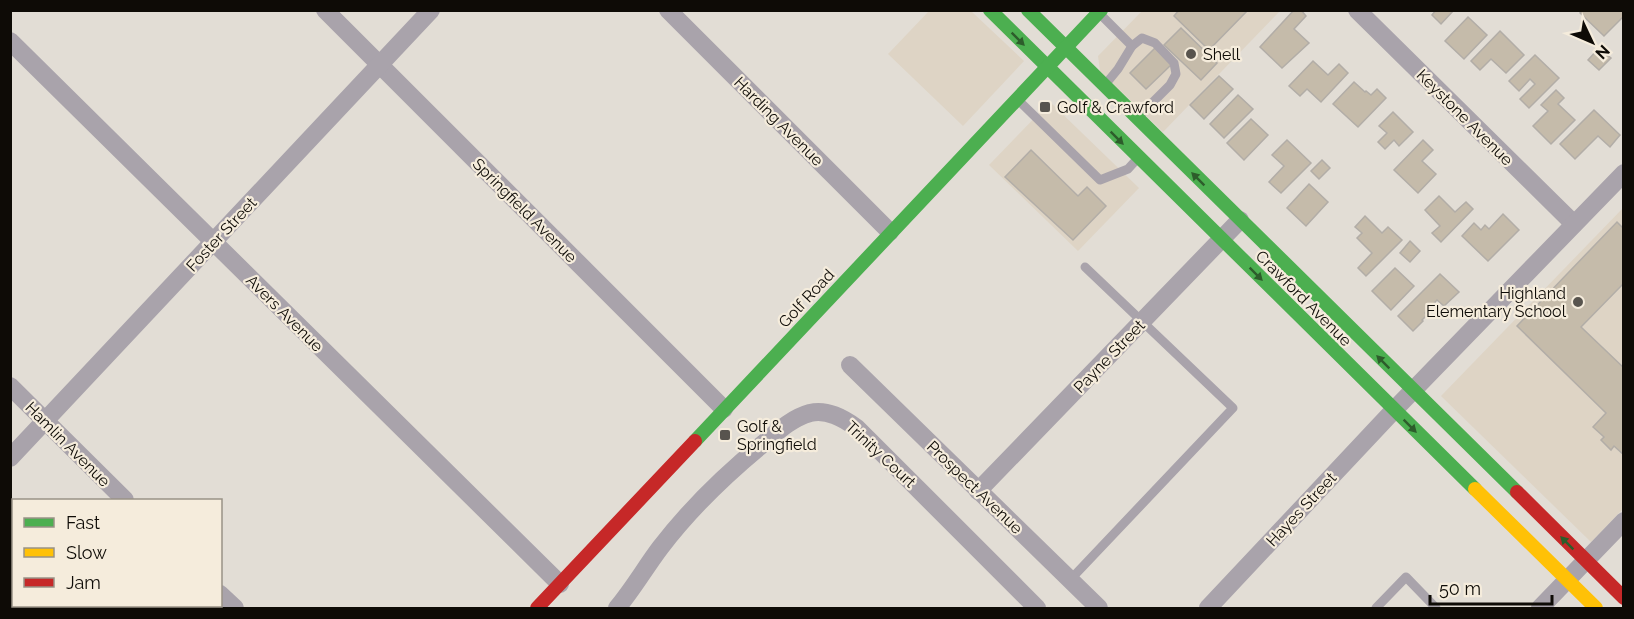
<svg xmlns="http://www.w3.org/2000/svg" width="1634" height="619" font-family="Raleway,sans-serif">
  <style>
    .built { fill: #ded4c5 }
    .building { fill: #c5bbaa; stroke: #b2ada7; stroke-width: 1.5 }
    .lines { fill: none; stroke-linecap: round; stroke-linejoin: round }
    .lane { stroke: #a9a3ab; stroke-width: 9 }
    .street { stroke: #a9a3ab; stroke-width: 18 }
    .fast { stroke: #4caf50; stroke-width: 14 }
    .slow { stroke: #ffc107; stroke-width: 14 }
    .jam { stroke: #c62828; stroke-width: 14 }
    .oneway { fill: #2d5d2b }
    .poi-dot { fill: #58544e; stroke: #f5ecdc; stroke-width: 2 }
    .labels { text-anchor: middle; stroke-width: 4.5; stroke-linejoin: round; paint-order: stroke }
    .poi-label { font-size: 16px; fill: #0e0b06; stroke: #f5ecdc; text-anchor: start }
    .street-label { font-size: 16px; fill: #0e0b06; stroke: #f5ecdc }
  </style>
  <rect width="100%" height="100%" fill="#e2ddd5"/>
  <g class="built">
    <polygon points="929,11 971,11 1024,61 963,126 888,54"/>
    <polygon points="1142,11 1280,11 1163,132 1100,71 1098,56"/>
    <polygon points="1050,102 1139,188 1078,251 989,165"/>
    <polygon points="1623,208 1623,509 1591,542 1441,396"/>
  </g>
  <g class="building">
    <polygon points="1179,10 1248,10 1209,50 1174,16"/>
    <polygon points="1294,10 1301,10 1306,16 1294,29 1309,43 1282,68 1260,47"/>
    <polygon points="1436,10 1454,10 1441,24 1432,15"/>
    <polygon points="1582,10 1624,10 1624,16 1604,36 1580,13"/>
    <polygon points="1468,17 1487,35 1464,59 1445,41"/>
    <polygon points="1181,28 1217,63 1201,80 1164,45"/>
    <polygon points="1500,31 1524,55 1506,73 1491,59 1480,70 1471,61"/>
    <polygon points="1155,48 1172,64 1146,89 1130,73"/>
    <polygon points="1599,48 1611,58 1599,70 1588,60"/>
    <polygon points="1535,55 1559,78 1529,108 1520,99 1535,84 1530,79 1519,91 1509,81"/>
    <polygon points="1313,61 1328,75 1339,64 1348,73 1321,102 1307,89 1300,96 1289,86"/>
    <polygon points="1219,76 1233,89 1204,119 1190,105"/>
    <polygon points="1354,82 1365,92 1366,91 1371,95 1377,89 1386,98 1358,127 1333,104"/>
    <polygon points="1556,90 1564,98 1558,104 1575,120 1551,144 1533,126 1548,111 1541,105"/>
    <polygon points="1238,95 1253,109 1224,138 1210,124"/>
    <polygon points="1594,110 1620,135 1610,147 1598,136 1575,159 1560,144"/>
    <polygon points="1393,112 1413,132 1399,146 1394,140 1385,149 1378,142 1387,133 1379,126"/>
    <polygon points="1251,119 1268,135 1244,160 1227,143"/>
    <polygon points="1287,140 1311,163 1281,193 1269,182 1284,166 1272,155"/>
    <polygon points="1423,140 1433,150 1422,161 1436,174 1418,193 1394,170"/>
    <polygon points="1031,150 1078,196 1087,187 1106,206 1073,240 1005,177"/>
    <polygon points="1322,160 1330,168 1319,179 1311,171"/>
    <polygon points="1309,184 1328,202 1306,226 1287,208"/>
    <polygon points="1439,196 1455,212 1466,202 1473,209 1441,242 1432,233 1440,226 1425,210"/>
    <polygon points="1503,214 1519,230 1488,261 1462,236 1474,223 1481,230 1485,225 1489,229"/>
    <polygon points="1365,216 1382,233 1388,227 1402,240 1366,276 1358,268 1372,253 1357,238 1362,233 1355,227"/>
    <polygon points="1617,222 1624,229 1624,283 1581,327 1624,368 1624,455 1614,446 1611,450 1601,440 1604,437 1593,427 1606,413 1517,326"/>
    <polygon points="1410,241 1420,251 1410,262 1400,253"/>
    <polygon points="1395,268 1414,286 1391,310 1372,291"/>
    <polygon points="1440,274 1459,292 1444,306 1437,300 1425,313 1427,315 1422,320 1423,321 1413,331 1398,316"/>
  </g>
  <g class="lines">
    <g class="lane">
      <polyline points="1100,14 1132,46 1142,38 1155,43 1174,63 1176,74 1170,85 1139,116"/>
      <polyline points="1104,86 1118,69 1132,46"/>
      <polyline points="1018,100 1100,180 1128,169 1138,158"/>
      <polyline points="1070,580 1233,408 1085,267"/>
      <polyline points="1376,608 1406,577 1436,608"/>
    </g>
    <g class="street">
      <polyline points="325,10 724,409"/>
      <polyline points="668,10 890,232"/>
      <polyline points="1357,10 1574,224"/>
      <polyline points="10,41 560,584"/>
      <polyline points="850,365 1099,608"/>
      <polyline points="10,386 125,500"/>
      <polyline points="10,458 431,10"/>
      <polyline points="978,491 1240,220"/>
      <polyline points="220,594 235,608"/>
      <path d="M617 608C633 589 645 568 660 548 689 510 726 474 764 443 778 431 792 418 810 413 827 409 843 418 857 428L1037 608"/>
      <polyline points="1208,608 1394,410 1624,173"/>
      <polyline points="1540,608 1624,521"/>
    </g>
    <g class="fast">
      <polyline points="990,10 1475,489"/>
      <polyline points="1028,10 1517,492"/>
      <polyline points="695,441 1101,10"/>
    </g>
    <polyline class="slow" points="1475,489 1596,608"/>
    <g class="jam">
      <polyline points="1517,492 1624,598"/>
      <polyline points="537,608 695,441"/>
    </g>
  </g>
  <defs><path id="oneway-solid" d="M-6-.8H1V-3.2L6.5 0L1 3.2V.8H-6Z" transform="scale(1.5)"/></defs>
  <g class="oneway">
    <use href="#oneway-solid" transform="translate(1018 39) rotate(45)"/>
    <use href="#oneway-solid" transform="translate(1117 138) rotate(45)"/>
    <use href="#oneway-solid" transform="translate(1198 179) rotate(-135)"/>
    <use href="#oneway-solid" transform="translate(1256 274) rotate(45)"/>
    <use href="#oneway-solid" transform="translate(1383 362) rotate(-135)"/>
    <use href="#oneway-solid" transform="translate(1410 426) rotate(45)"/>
    <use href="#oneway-solid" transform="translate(1567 543) rotate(-135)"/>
  </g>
  <g class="poi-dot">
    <circle cx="1191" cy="54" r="6"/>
    <rect x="1039" y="101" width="12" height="12" rx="3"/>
    <circle cx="1578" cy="302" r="6"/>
    <rect x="719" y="429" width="12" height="12" rx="3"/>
  </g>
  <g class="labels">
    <g class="poi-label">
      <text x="1203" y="60">Shell</text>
      <text x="1057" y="113">Golf &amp; Crawford</text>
      <text x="1566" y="299" text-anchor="end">Highland<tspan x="1566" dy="18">Elementary School</tspan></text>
      <text x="737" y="432">Golf &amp;<tspan x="737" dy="18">Springfield</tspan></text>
    </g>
    <g class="street-label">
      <text transform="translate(1465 117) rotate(45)" y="6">Keystone Avenue</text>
      <text transform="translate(779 121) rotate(45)" y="6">Harding Avenue</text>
      <text transform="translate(525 210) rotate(45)" y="6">Springfield Avenue</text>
      <text transform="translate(221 234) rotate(-47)" y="6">Foster Street</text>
      <text transform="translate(806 298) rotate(-47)" y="6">Golf Road</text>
      <text transform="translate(1304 298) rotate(45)" y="6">Crawford Avenue</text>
      <text transform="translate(285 313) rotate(45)" y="6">Avers Avenue</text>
      <text transform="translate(1109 356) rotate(-46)" y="6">Payne Street</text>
      <text transform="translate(68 444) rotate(45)" y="6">Hamlin Avenue</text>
      <text transform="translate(881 454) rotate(43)" y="6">Trinity Court</text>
      <text transform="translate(975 487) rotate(44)" y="6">Prospect Avenue</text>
      <text transform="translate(1301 509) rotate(-47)" y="6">Hayes Street</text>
    </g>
  </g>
  <rect width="1634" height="619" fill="none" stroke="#0e0b06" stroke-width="24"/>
  <rect x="12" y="499" width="210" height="108" fill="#f5ecdc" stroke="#999286" stroke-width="1.5"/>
  <rect x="24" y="518" width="30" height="9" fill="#4caf50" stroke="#999286" stroke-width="1.5"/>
  <text x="66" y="529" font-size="18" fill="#0e0b06">Fast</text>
  <rect x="24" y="548" width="30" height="9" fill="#ffc107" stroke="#999286" stroke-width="1.5"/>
  <text x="66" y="559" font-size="18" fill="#0e0b06">Slow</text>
  <rect x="24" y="578" width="30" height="9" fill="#c62828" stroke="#999286" stroke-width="1.5"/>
  <text x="66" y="589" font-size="18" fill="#0e0b06">Jam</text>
  <g transform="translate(1592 42) rotate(134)" stroke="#f5ecdc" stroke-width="4.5" paint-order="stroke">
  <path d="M0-4.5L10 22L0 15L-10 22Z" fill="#0e0b06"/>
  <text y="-9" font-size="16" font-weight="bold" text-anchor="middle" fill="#0e0b06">N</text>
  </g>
  <path d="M1430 595v9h122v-9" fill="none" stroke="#0e0b06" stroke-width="3"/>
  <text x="1439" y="595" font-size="18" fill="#0e0b06" stroke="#f5ecdc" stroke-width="4.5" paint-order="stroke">50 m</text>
</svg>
